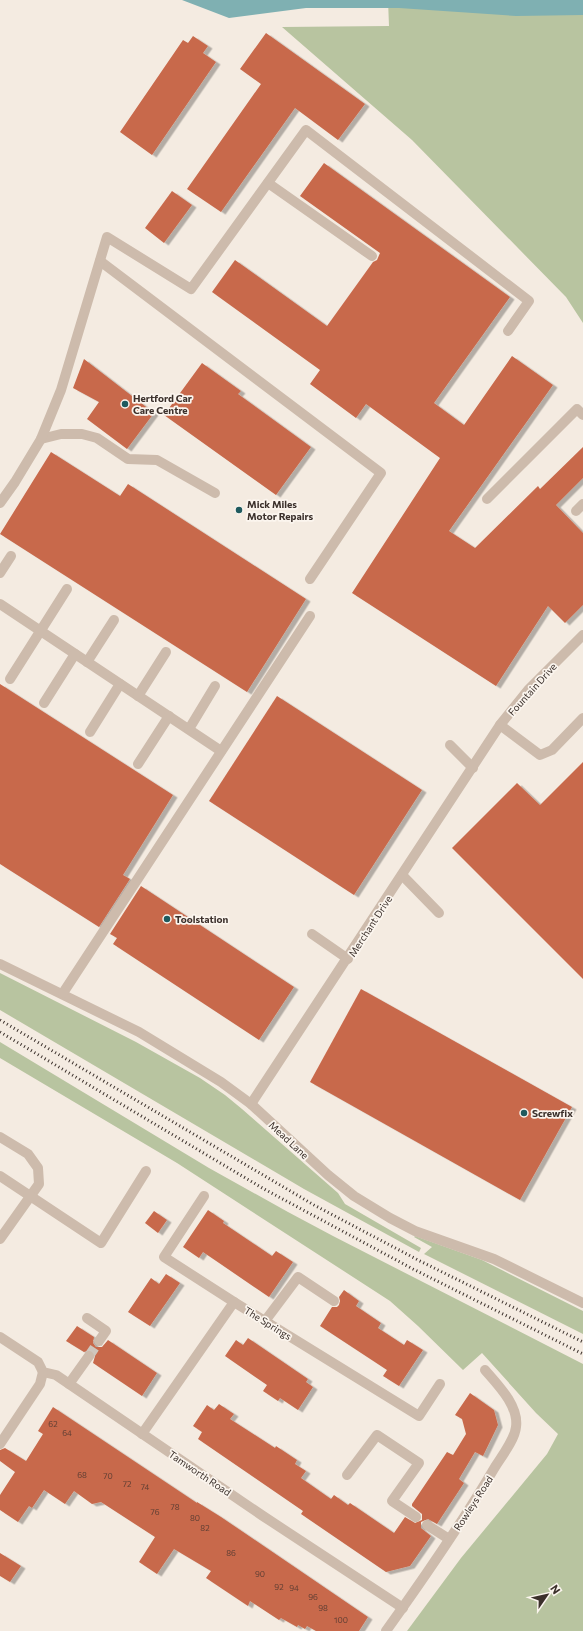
<svg xmlns="http://www.w3.org/2000/svg" width="583" height="1631" font-family="Commissioner,sans-serif">
  <style>
    .green { fill: #b8c4a0 }
    .water { fill: #7fb0b2 }
    .building { fill: #c8694b; filter: url(#shadow) }
    .lines { fill: none; stroke-linecap: round; stroke-linejoin: round }
    .minor-tunnel { stroke: #cfc6bd; stroke-width: 10; stroke-dasharray: 10 5; stroke-linecap: butt }
    .minor { stroke: #cdbbac; stroke-width: 10 }
    .rail { stroke: #3b302b; stroke-width: 3; stroke-dasharray: 1 3; stroke-linecap: butt }
    .poi-dot { fill: #1f5a5e; stroke: #fbf5ee; stroke-width: 1.5 }
    .labels { text-anchor: middle; stroke-width: 3.5; stroke-linejoin: round; paint-order: stroke }
    .number-label { font-size: 8px; fill: #5e3e33 }
    .poi-label { font-size: 10px; font-weight: bold; fill: #3b302b; stroke: #fbf5ee; text-anchor: start }
    .street-label { font-size: 10px; fill: #3b302b; stroke: #fbf5ee }
  </style>
  <defs>
    <filter id="shadow"><feDropShadow dx="4.5" dy="2.5" stdDeviation="0" flood-color="#0004"/></filter>
  </defs>
  <rect width="100%" height="100%" fill="#f4ebe1"/>
  <g class="green">
    <polygon points="388,0 583,0 583,323 566,297 412,140 282,27 389,26"/>
    <polygon points="0,973 136,1042 200,1078 225,1095 242,1109 338,1193 345,1204 421,1248 419,1252 304,1189 0,1010"/>
    <polygon points="0,1042 209,1168 288,1212 333,1236 583,1364 583,1631 407,1631 461,1558 547,1454 558,1434 536,1413 482,1353 463,1370 418,1326 390,1301 177,1163 0,1058"/>
    <polygon points="415,1236 482,1260 583,1311 583,1334 424,1254 432,1247 414,1237"/>
  </g>
  <polygon class="water" points="182,0 583,0 583,15 516,16 399,8 306,8 229,18"/>
  <g class="building">
    <polygon points="266,33 365,104 338,140 295,108 221,212 187,189 261,84 240,69"/>
    <polygon points="193,36 208,46 203,53 216,62 152,155 120,132 183,40 188,43"/>
    <polygon points="324,163 510,297 434,403 464,425 512,356 553,385 449,531 475,548 538,486 540,489 583,447 583,478 556,505 583,533 583,605 565,623 548,606 496,686 352,593 440,458 366,404 356,418 310,384 320,370 212,292 235,260 327,326 373,262 377,260 380,253 300,196"/>
    <polygon points="172,191 192,205 164,243 145,228"/>
    <polygon points="84,359 154,413 127,449 87,419 99,402 73,388"/>
    <polygon points="202,363 241,391 238,394 311,447 276,495 164,415"/>
    <polygon points="51,452 120,496 128,484 306,599 247,692 0,534"/>
    <polygon points="0,684 173,795 123,875 130,879 99,927 0,864"/>
    <polygon points="277,696 422,790 354,895 209,801"/>
    <polygon points="583,762 583,979 452,848 517,783 540,805"/>
    <polygon points="141,886 294,987 259,1040 113,944 117,938 110,934"/>
    <polygon points="361,989 572,1107 520,1200 310,1082"/>
    <polygon points="208,1210 224,1221 223,1223 272,1256 276,1251 293,1262 269,1297 203,1252 199,1258 183,1247"/>
    <polygon points="154,1211 167,1220 158,1233 145,1223"/>
    <polygon points="166,1274 180,1283 150,1326 128,1312 151,1278 159,1284"/>
    <polygon points="344,1290 359,1301 356,1306 381,1323 378,1328 404,1345 407,1340 423,1350 399,1386 383,1376 387,1370 320,1326 332,1307 337,1307 339,1305 340,1301 339,1297"/>
    <polygon points="77,1326 94,1337 93,1343 96,1347 102,1347 108,1340 157,1373 142,1396 93,1363 95,1356 93,1351 89,1350 84,1352 66,1341"/>
    <polygon points="248,1338 308,1379 306,1382 313,1387 298,1410 280,1398 278,1401 263,1391 267,1385 225,1356 236,1340 243,1345"/>
    <polygon points="470,1393 494,1410 498,1425 483,1456 475,1452 459,1479 464,1483 437,1524 428,1519 421,1522 421,1528 431,1536 410,1566 386,1572 301,1514 303,1511 198,1439 202,1432 193,1426 207,1405 214,1410 219,1404 234,1414 230,1419 275,1448 276,1446 297,1460 295,1464 306,1471 301,1478 331,1499 334,1495 348,1505 350,1503 394,1533 405,1517 415,1523 422,1520 422,1514 412,1506 412,1504 447,1452 453,1455 466,1434 462,1419 455,1415"/>
    <polygon points="53,1407 197,1503 197,1502 221,1517 368,1617 359,1631 316,1631 307,1626 305,1629 298,1625 297,1627 281,1618 279,1620 250,1601 248,1606 206,1578 211,1571 174,1549 157,1574 139,1562 155,1537 101,1502 92,1504 74,1491 65,1504 44,1490 32,1508 29,1506 18,1522 0,1510 0,1495 15,1472 0,1461 0,1450 5,1448 26,1461 43,1434 38,1431"/>
    <polygon points="0,1553 21,1566 10,1582 0,1576"/>
  </g>
  <g class="lines">
    <polyline class="minor-tunnel" points="89,1356 99,1341"/>
    <g class="minor">
      <polyline points="268,183 372,256"/>
      <polyline points="100,261 381,473 310,579"/>
      <polyline points="41,439 61,434 82,434 97,438 128,459 157,460 215,493"/>
      <polyline points="487,499 577,409 583,415"/>
      <polyline points="0,503 15,482 41,439 61,390 107,237 191,289 306,130 529,301 508,331"/>
      <polyline points="576,511 583,504"/>
      <polyline points="0,573 11,556"/>
      <polyline points="0,604 221,751"/>
      <polyline points="87,662 114,620"/>
      <polyline points="10,679 67,589"/>
      <polyline points="138,696 166,652"/>
      <polyline points="44,703 75,654"/>
      <polyline points="500,725 540,755 552,750 583,718"/>
      <polyline points="189,729 215,686"/>
      <polyline points="90,732 120,684"/>
      <polyline points="450,745 473,768"/>
      <polyline points="138,764 169,716"/>
      <polyline points="402,875 439,913"/>
      <polyline points="312,934 348,959"/>
      <polyline points="0,964 139,1032 221,1082 251,1104 328,1175 354,1196 390,1218 415,1231 494,1259 583,1303"/>
      <polyline points="63,993 310,616"/>
      <polyline points="251,1104 500,725 529,689 583,635"/>
      <polyline points="0,1137 28,1154 38,1168 39,1184 0,1239"/>
      <polyline points="0,1176 101,1243 146,1171"/>
      <polyline points="204,1196 164,1257 234,1302"/>
      <polyline points="87,1318 106,1331 99,1341"/>
      <polyline points="265,1321 298,1277 334,1301"/>
      <polyline points="0,1337 38,1362 43,1372 56,1375 263,1516 403,1608"/>
      <polyline points="69,1384 89,1356"/>
      <polyline points="142,1434 234,1302 419,1416 440,1384"/>
      <polyline points="0,1444 40,1384 43,1372"/>
      <polyline points="347,1475 377,1435 419,1463 392,1501 416,1517"/>
      <polyline points="427,1525 449,1539"/>
      <path d="M386 1631C424 1578 462 1523 495 1467 502 1456 515 1439 516 1427 519 1406 498 1385 485 1370"/>
    </g>
    <g class="rail">
      <polyline points="0,1020 314,1205 418,1260 583,1342"/>
      <polyline points="0,1032 264,1189 413,1269 583,1354"/>
    </g>
  </g>
  <g class="poi-dot">
    <circle cx="125" cy="404" r="4"/>
    <circle cx="239" cy="510" r="4"/>
    <circle cx="167" cy="919" r="4"/>
    <circle cx="524" cy="1113" r="4"/>
  </g>
  <g class="labels">
    <g class="number-label">
      <text x="53" y="1427">62</text>
      <text x="67" y="1436">64</text>
      <text x="82" y="1478">68</text>
      <text x="108" y="1479">70</text>
      <text x="127" y="1487">72</text>
      <text x="145" y="1490">74</text>
      <text x="175" y="1510">78</text>
      <text x="155" y="1515">76</text>
      <text x="195" y="1521">80</text>
      <text x="205" y="1531">82</text>
      <text x="231" y="1556">86</text>
      <text x="260" y="1577">90</text>
      <text x="279" y="1590">92</text>
      <text x="294" y="1591">94</text>
      <text x="313" y="1600">96</text>
      <text x="323" y="1611">98</text>
      <text x="341" y="1623">100</text>
    </g>
    <g class="poi-label">
      <text x="133" y="402">Hertford Car<tspan x="133" dy="12">Care Centre</tspan></text>
      <text x="247" y="508">Mick Miles<tspan x="247" dy="12">Motor Repairs</tspan></text>
      <text x="175" y="923">Toolstation</text>
      <text x="532" y="1117">Screwfix</text>
    </g>
    <g class="street-label">
      <text transform="translate(532 689) rotate(-48)" y="4">Fountain Drive</text>
      <text transform="translate(370 926) rotate(-57)" y="4">Merchant Drive</text>
      <text transform="translate(289 1140) rotate(43)" y="4">Mead Lane</text>
      <text transform="translate(268 1323) rotate(32)" y="4">The Springs</text>
      <text transform="translate(200 1473) rotate(34)" y="4">Tamworth Road</text>
      <text transform="translate(473 1503) rotate(-57)" y="4">Rowleys Road</text>
    </g>
  </g>
  <g transform="translate(547 1595) rotate(56)" stroke="#fbf5ee" stroke-width="3" paint-order="stroke">
  <path d="M0-3L7 15L0 10L-7 15Z" fill="#3b302b"/>
  <text y="-6" font-size="11" font-weight="bold" text-anchor="middle" fill="#3b302b">N</text>
  </g>
</svg>
